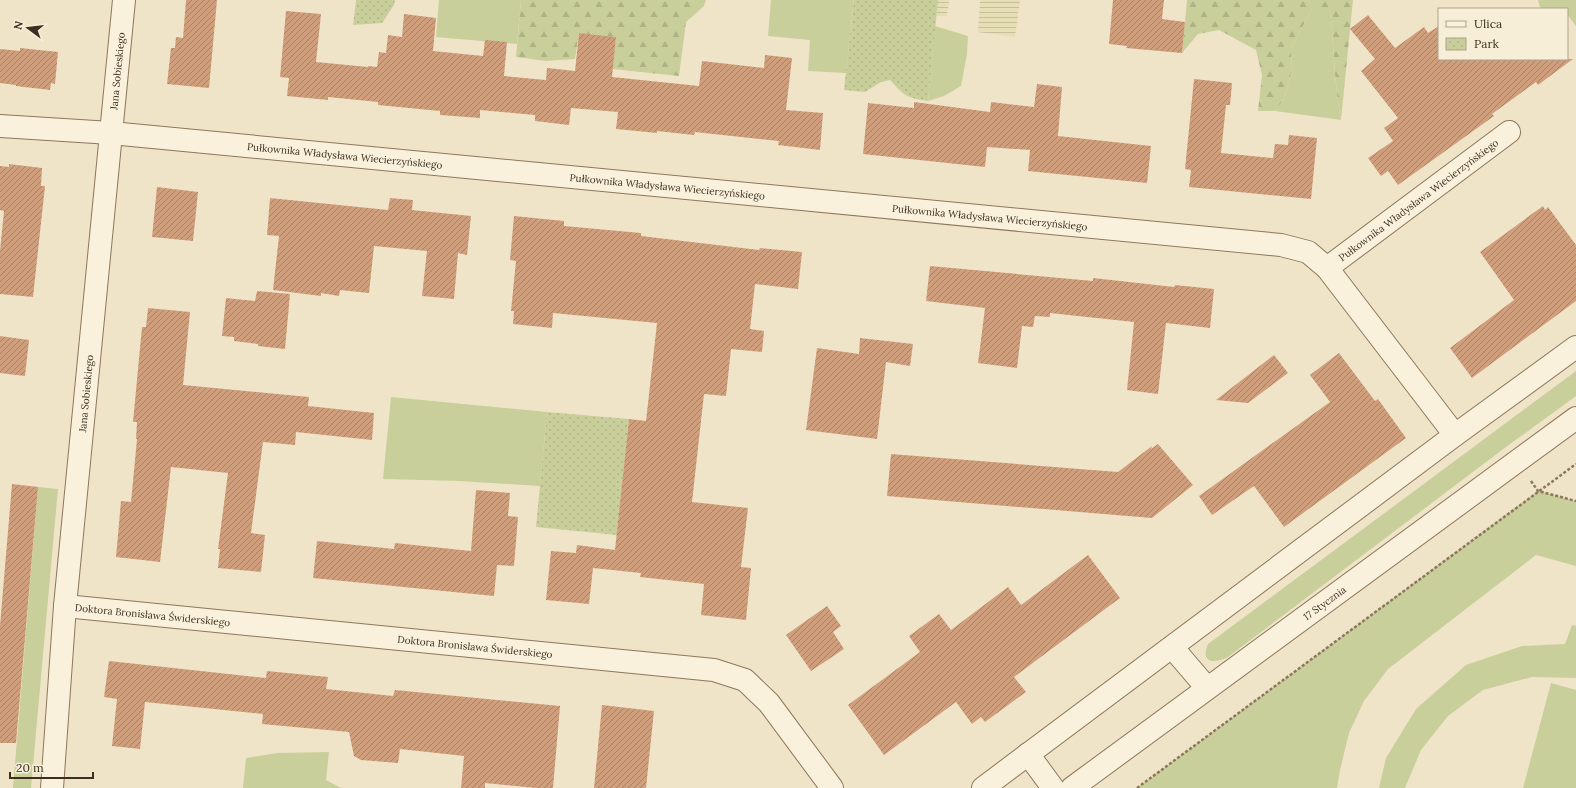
<svg xmlns="http://www.w3.org/2000/svg" width="1576" height="788" font-family="Lora,serif">
  <style>
    .farmland { fill: url(#farmland-rules) }
    .grass { fill: #c9cf9b }
    .forest { fill: url(#forest-firs) }
    .park { fill: url(#park-dots) }
    .building { fill: url(#building-hatch) }
    .lines { fill: none; stroke-linecap: round; stroke-linejoin: round }
    .minor-casing { stroke: #8d765c; stroke-width: 24 }
    .path { stroke: #8d765c; stroke-width: 2.5; stroke-dasharray: 3 2; stroke-linecap: butt }
    .minor { stroke: #faf1dc; stroke-width: 22 }
    .labels { text-anchor: middle; stroke-width: 3.5; stroke-linejoin: round; paint-order: stroke }
    .street-label { font-size: 10px; fill: #3d2e20; stroke: #f7eed8 }
  </style>
  <defs>
    <pattern id="farmland-rules" width="6" height="5" patternUnits="userSpaceOnUse"><rect width="6" height="5" fill="#e6deb5"/><path d="M0 2.5h6" fill="none" stroke="#c6bf9b"/></pattern>
    <pattern id="forest-firs" width="22" height="20" patternUnits="userSpaceOnUse"><rect width="22" height="20" fill="#c9cf9b"/><path d="M5 1l3.5 6h-7zM16 11l3.5 6h-7z" fill="#aeb285"/></pattern>
    <pattern id="park-dots" width="8" height="8" patternUnits="userSpaceOnUse"><rect width="8" height="8" fill="#c9cf9b"/><path d="M2 2h.1M6 6h.1" fill="none" stroke="#aeb285" stroke-width="1.8" stroke-linecap="round"/></pattern>
    <pattern id="building-hatch" width="6" height="6" patternUnits="userSpaceOnUse"><rect width="6" height="6" fill="#cf9f7d"/><path d="M-1 1l2-2M0 6l6-6M5 7l2-2" fill="none" stroke="#a98266"/></pattern>
  </defs>
  <rect width="100%" height="100%" fill="#f0e4c8"/>
  <g class="farmland">
    <polygon points="938,0 949,0 947,16 936,16"/>
    <polygon points="980,0 1020,0 1015,37 978,32"/>
  </g>
  <g class="grass">
    <polygon points="439,0 521,0 517,44 436,37"/>
    <polygon points="771,0 854,0 846,73 808,71 810,40 768,36"/>
    <polygon points="1538,0 1576,0 1576,26 1567,14 1567,9 1543,9 1540,7"/>
    <path d="M1312 9H1330C1334 46 1334 84 1341 120L1275 111 1285 97 1292 69 1291 48Z"/>
    <polygon points="935,26 968,36 967,54 961,86 944,96 928,101"/>
    <path d="M1576 371V396L1506 447 1228 657C1214 664 1200 663 1208 644Z"/>
    <polygon points="391,397 547,412 540,486 459,481 383,479"/>
    <polygon points="38,487 58,489 31,788 13,788"/>
    <polygon points="1538,491 1576,501 1576,566 1536,555 1388,669 1364,701 1349,733 1340,770 1337,788 1137,788"/>
    <polygon points="1572,625 1576,626 1576,678 1532,677 1483,690 1448,716 1421,750 1405,788 1379,788 1386,758 1416,709 1466,665 1522,646 1565,644"/>
    <polygon points="1551,683 1576,690 1576,788 1523,788"/>
    <polygon points="329,752 326,780 341,788 243,788 246,758 278,753"/>
  </g>
  <g class="forest">
    <polygon points="521,0 706,0 704,6 686,22 679,76 612,69 616,37 579,33 575,59 546,61 516,57"/>
    <path d="M1187 0H1353L1341 120C1334 84 1334 46 1330 9H1312L1291 48 1292 69 1285 97 1275 111H1258L1262 75 1256 50 1219 30 1198 34 1182 53Z"/>
  </g>
  <g class="park">
    <polygon points="356,0 395,0 394,5 382,23 353,25"/>
    <path d="M854 0H938L928 101C907 98 904 96 890 80L881 82 865 92 844 90Z"/>
    <polygon points="547,412 629,419 617,535 536,527"/>
  </g>
  <g class="building">
    <polygon points="186,0 217,0 209,88 167,84 171,48 175,48 176,37 183,38"/>
    <polygon points="1113,0 1164,0 1162,19 1185,22 1182,53 1126,48 1127,46 1109,44"/>
    <polygon points="286,11 321,14 316,62 368,67 368,66 377,67 379,52 386,53 388,35 402,37 404,14 436,18 433,51 483,56 485,40 507,42 504,76 546,80 547,68 575,71 579,33 616,37 612,77 699,86 702,61 764,68 765,55 792,58 786,110 823,113 820,150 778,145 779,141 695,132 694,135 657,131 657,133 616,129 618,112 571,108 569,125 535,121 535,115 480,110 480,118 440,115 440,111 378,105 378,102 328,97 328,100 287,96 289,78 280,77"/>
    <polygon points="1368,15 1395,48 1424,27 1428,33 1439,26 1439,59 1573,59 1538,85 1536,82 1492,114 1494,116 1398,185 1388,171 1381,176 1368,158 1393,141 1384,128 1398,118 1361,71 1375,59 1350,29"/>
    <polygon points="20,48 58,52 55,84 51,83 50,90 16,86 16,85 0,83 0,49 20,51"/>
    <polygon points="1194,79 1232,83 1230,105 1226,105 1221,153 1273,158 1275,144 1288,145 1289,135 1317,138 1311,199 1189,187 1191,170 1185,169"/>
    <polygon points="1037,84 1062,87 1058,136 1151,146 1147,183 1028,171 1030,150 987,147 985,167 863,154 868,103 914,108 914,102 990,112 991,102 1034,107"/>
    <polygon points="9,164 42,168 41,186 45,186 33,297 0,294 0,251 4,211 0,210 0,166 9,167"/>
    <polygon points="157,187 198,192 193,241 152,237"/>
    <polygon points="270,198 388,210 390,198 413,200 412,210 471,216 467,255 458,253 454,299 422,296 427,251 374,246 369,293 340,290 339,296 321,293 321,296 273,290 279,236 267,235"/>
    <polygon points="1543,206 1545,210 1548,207 1576,245 1576,301 1472,378 1450,348 1514,300 1480,252"/>
    <polygon points="514,216 564,221 564,226 641,233 641,236 759,250 760,248 802,252 798,289 755,284 750,329 764,331 762,352 731,349 726,396 704,394 692,502 748,508 741,567 751,568 746,620 701,615 704,584 640,577 641,573 593,568 589,604 546,600 551,551 576,553 577,545 615,550 629,419 646,421 657,323 553,313 552,328 513,324 514,311 511,311 516,261 510,260"/>
    <polygon points="930,266 1093,281 1093,278 1174,287 1175,285 1214,289 1210,328 1166,323 1158,394 1127,390 1134,322 1050,313 1050,317 1035,316 1033,327 1022,326 1017,368 978,363 985,308 926,301"/>
    <polygon points="257,291 290,294 285,349 258,346 258,344 234,341 234,337 222,336 226,298 255,301"/>
    <polygon points="148,308 190,312 183,385 309,397 308,406 374,413 372,440 296,432 295,445 263,442 251,533 265,535 261,572 218,568 220,549 218,549 228,473 171,467 160,562 116,557 121,501 131,502 137,439 136,439 137,422 133,422 142,327 146,327"/>
    <polygon points="0,336 29,340 25,376 0,373"/>
    <polygon points="860,338 913,344 910,366 886,362 877,439 806,430 817,348 859,354"/>
    <polygon points="1339,353 1375,401 1378,399 1406,438 1284,527 1254,486 1212,515 1199,496 1330,402 1310,375"/>
    <polygon points="1274,355 1288,373 1248,403 1216,400"/>
    <polygon points="1158,444 1193,485 1152,518 887,496 891,454 1118,472 1152,446 1151,449"/>
    <polygon points="12,484 38,487 16,743 0,743 0,626"/>
    <polygon points="476,490 510,493 508,516 518,517 514,566 497,565 494,596 313,578 317,541 394,549 395,543 471,551"/>
    <polygon points="1088,555 1120,598 1014,677 1026,692 985,722 981,717 972,724 956,702 884,755 848,705 920,652 909,636 939,614 951,630 1008,587 1021,605"/>
    <polygon points="827,606 841,626 833,632 844,649 811,671 786,635"/>
    <polygon points="109,661 266,678 267,671 328,677 326,689 393,696 395,690 560,706 553,788 536,788 485,783 485,788 461,788 464,756 400,749 398,763 361,760 354,756 349,732 262,724 263,714 145,702 140,749 112,746 117,699 104,697"/>
    <polygon points="602,705 654,711 646,788 594,788"/>
  </g>
  <g class="lines">
    <defs>
      <g id="minor">
        <path id="s1" d="M0 126 111 133 1281 245 1308 252 1327 268 1455 435"/>
        <path id="s2" d="M1327 268 1509 132"/>
        <path id="s3" d="M65 606 714 670 745 680 769 703 832 788"/>
        <polyline points="1172,647 1207,688"/>
        <polyline points="1028,754 1053,788"/>
        <path id="s4" d="M52 788 65 606 124 0"/>
        <polyline points="983,788 1455,435 1576,347"/>
        <path id="s5" d="M1072 788 1576 418"/>
      </g>
    </defs>
    <use href="#minor" class="minor-casing"/>
    <g class="path">
      <polyline points="1531,481 1538,491 1576,501"/>
      <polyline points="1137,788 1576,464"/>
    </g>
    <use href="#minor" class="minor"/>
  </g>
  <g class="labels">
    <g class="street-label">
      <text dy="4" stroke="none"><textPath href="#s4" startOffset="720">Jana Sobieskiego</textPath></text>
      <text dy="4" stroke="none"><textPath href="#s1" startOffset="346">Pułkownika Władysława Wiecierzyńskiego</textPath></text>
      <text dy="4" stroke="none"><textPath href="#s1" startOffset="670">Pułkownika Władysława Wiecierzyńskiego</textPath></text>
      <text dy="4" stroke="none"><textPath href="#s2" startOffset="114">Pułkownika Władysława Wiecierzyńskiego</textPath></text>
      <text dy="4" stroke="none"><textPath href="#s1" startOffset="994">Pułkownika Władysława Wiecierzyńskiego</textPath></text>
      <text dy="4" stroke="none"><textPath href="#s4" startOffset="396">Jana Sobieskiego</textPath></text>
      <text dy="4" stroke="none"><textPath href="#s5" startOffset="313">17 Stycznia</textPath></text>
      <text dy="4" stroke="none"><textPath href="#s3" startOffset="88">Doktora Bronisława Świderskiego</textPath></text>
      <text dy="4" stroke="none"><textPath href="#s3" startOffset="412">Doktora Bronisława Świderskiego</textPath></text>
    </g>
  </g>
  <rect x="1438" y="8" width="130" height="52" fill="#f7eed8" stroke="#ada18e"/>
  <rect x="1446" y="21" width="20" height="6" fill="#faf1dc" stroke="#ada18e"/>
  <text x="1474" y="28" font-size="12" fill="#3d2e20">Ulica</text>
  <rect x="1446" y="38" width="20" height="12" fill="url(#park-dots)" stroke="#ada18e"/>
  <text x="1474" y="48" font-size="12" fill="#3d2e20">Park</text>
  <g transform="translate(28 28) rotate(285)" stroke="#f7eed8" stroke-width="3" paint-order="stroke">
  <path d="M0-3L7 15L0 10L-7 15Z" fill="#3d2e20"/>
  <text y="-6" font-size="11" font-weight="bold" text-anchor="middle" fill="#3d2e20">N</text>
  </g>
  <path d="M10 772v6h83v-6" fill="none" stroke="#3d2e20" stroke-width="2"/>
  <text x="16" y="772" font-size="12" fill="#3d2e20" stroke="#f7eed8" stroke-width="3" paint-order="stroke">20 m</text>
</svg>
